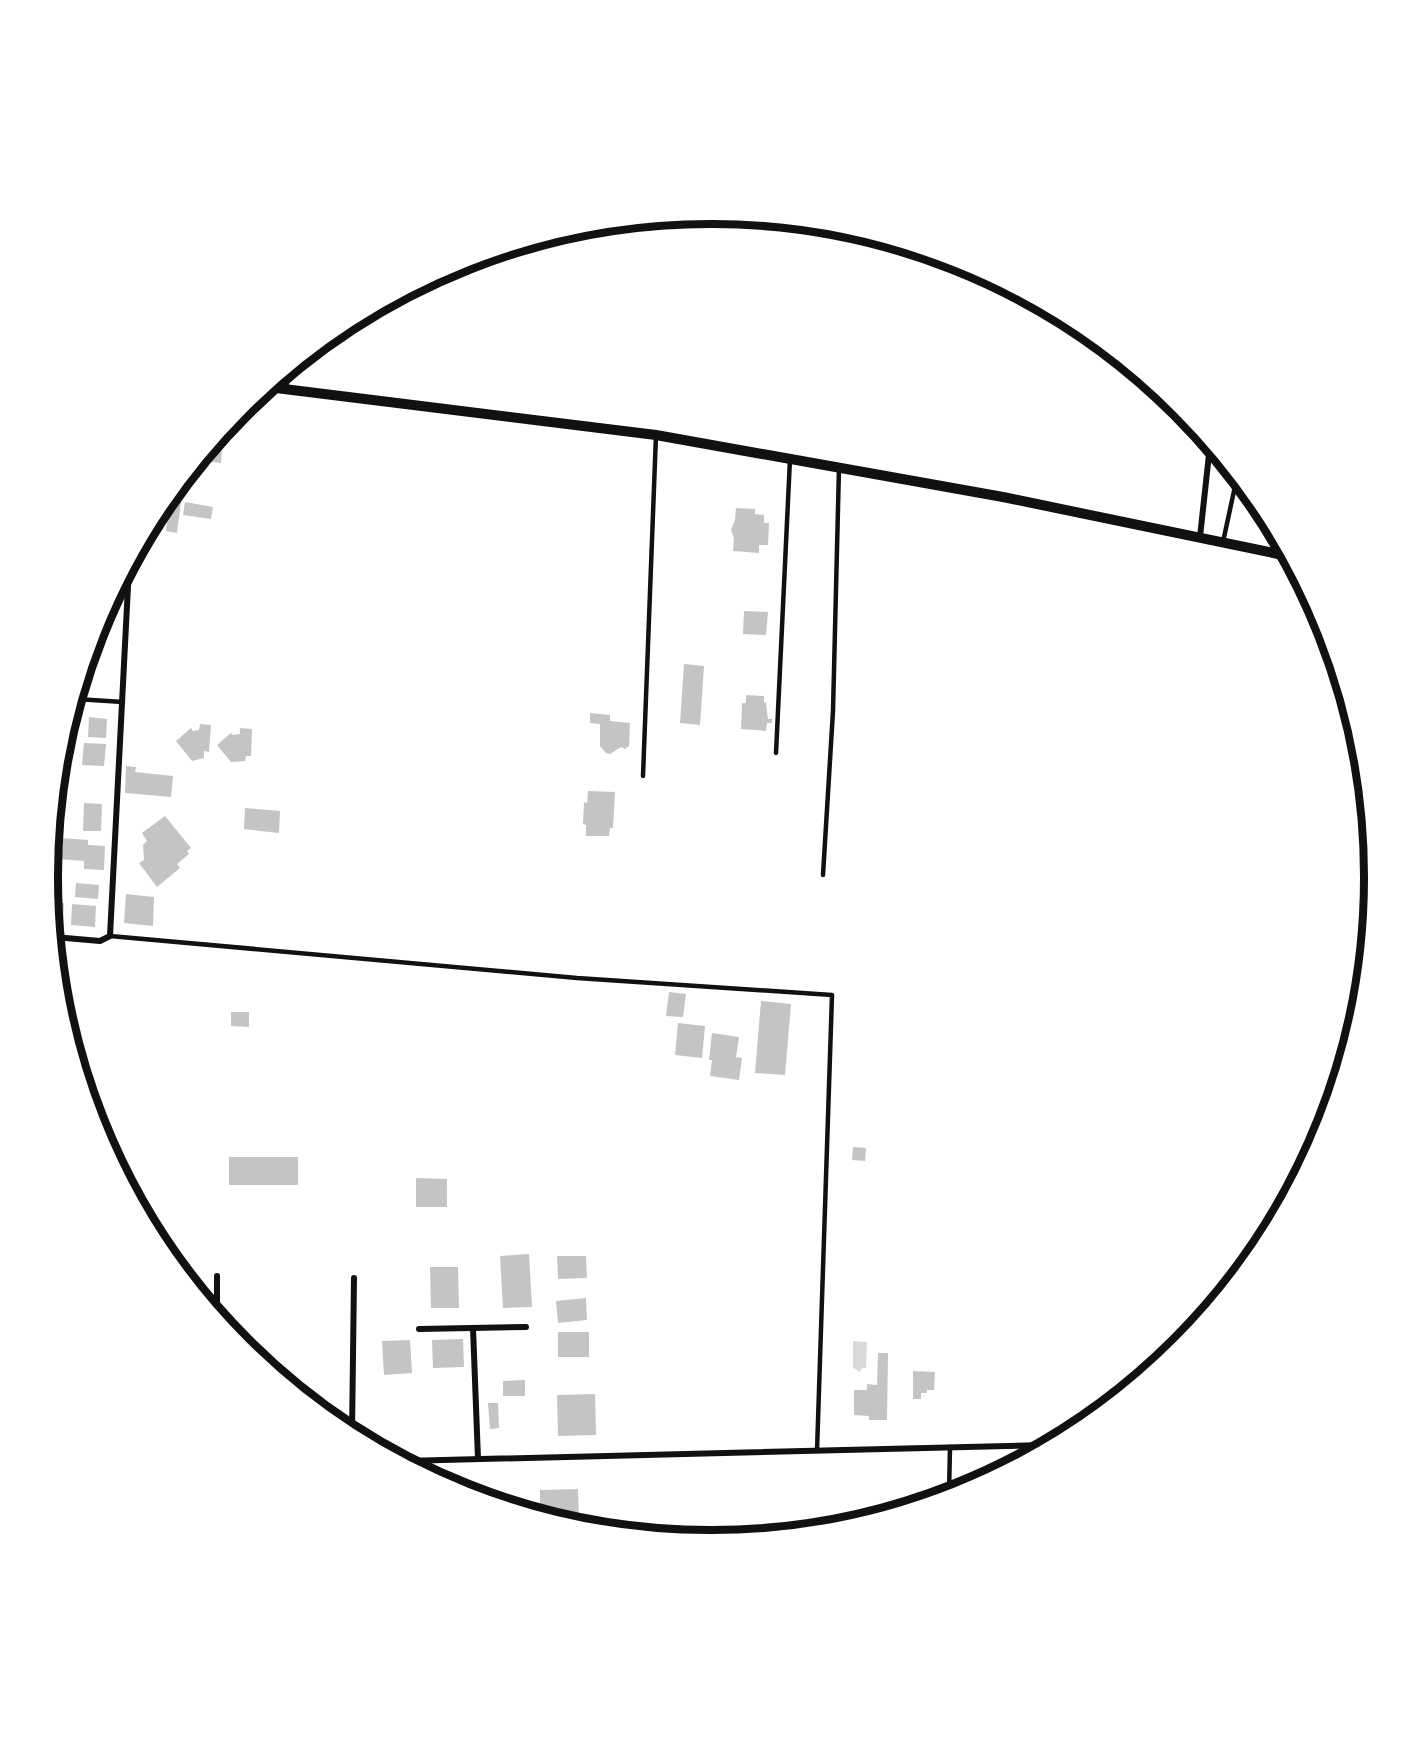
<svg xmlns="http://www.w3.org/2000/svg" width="1422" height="1754" font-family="'Fira Sans',sans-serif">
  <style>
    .water { fill: #d9d9d9 }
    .building { fill: #c4c4c4 }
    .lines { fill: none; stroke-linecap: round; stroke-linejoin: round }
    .service { stroke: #111; stroke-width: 4.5 }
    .minor { stroke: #111; stroke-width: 6 }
    .tertiary { stroke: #111; stroke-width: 10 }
    .rim { fill: none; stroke: #111; stroke-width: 8 }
  </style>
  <rect width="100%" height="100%" fill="#fff"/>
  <polygon class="water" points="853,1341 867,1342 866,1368 862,1368 860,1372 853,1368"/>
  <g class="building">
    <polygon points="348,323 345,342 326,339 343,326"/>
    <polygon points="211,446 222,447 221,463 204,461 205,453"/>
    <polygon points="170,501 181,502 177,533 166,531"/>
    <polygon points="185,502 213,507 211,519 183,515"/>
    <polygon points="736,508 755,509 755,514 764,515 764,523 769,523 768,545 759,545 759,553 733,551 734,538 731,530 735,520"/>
    <polygon points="153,522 151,537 145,537"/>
    <polygon points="744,611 768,612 766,635 743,634"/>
    <polygon points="684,664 704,666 700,725 680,723"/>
    <polygon points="746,695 764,696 764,702 766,703 768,719 772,719 772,723 767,723 766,731 741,729 742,703 746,703"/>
    <polygon points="590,713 610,715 610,721 630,723 629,746 625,749 621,747 610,754 606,753 600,746 600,724 590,723"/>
    <polygon points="89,717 107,719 106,738 88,737"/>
    <polygon points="200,724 211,725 209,752 204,751 204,758 192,761 176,741 191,728 193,731 199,730"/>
    <polygon points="240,728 252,729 251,756 246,756 245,761 231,762 217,745 231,733 233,735 240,734"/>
    <polygon points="84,743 106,744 104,766 82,765"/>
    <polygon points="126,766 136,767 135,772 173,776 171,797 125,793"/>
    <polygon points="588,791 615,792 613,828 610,828 609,836 586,836 586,825 583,824 584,802 587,803"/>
    <polygon points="84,803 102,804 101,831 83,831"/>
    <polygon points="245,808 280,811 279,833 244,829"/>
    <polygon points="165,816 191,848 187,851 189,854 177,864 180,868 157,887 139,863 144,860 143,845 147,841 142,833"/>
    <polygon points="60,838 88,840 88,845 105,846 104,870 84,869 84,861 58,859"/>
    <polygon points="76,883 99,885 98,899 75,897"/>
    <polygon points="126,894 154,897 153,926 124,923"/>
    <polygon points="50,902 64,903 63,926 53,926"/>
    <polygon points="72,904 96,906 95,927 71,925"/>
    <polygon points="669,992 686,994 683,1017 666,1016"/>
    <polygon points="761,1001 791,1004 785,1075 755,1073"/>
    <polygon points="231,1012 249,1012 249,1027 231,1026"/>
    <polygon points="678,1023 705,1026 702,1058 675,1055"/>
    <polygon points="712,1033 739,1037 736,1057 742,1058 739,1080 710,1076 712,1060 709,1060"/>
    <polygon points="853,1147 866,1148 865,1161 852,1160"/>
    <rect x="229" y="1157" width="69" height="28"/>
    <polygon points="416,1178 447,1179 447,1207 416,1207"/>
    <polygon points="529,1254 532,1307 503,1308 500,1256"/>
    <polygon points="557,1256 586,1256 587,1278 558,1279"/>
    <polygon points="430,1267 458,1267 459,1308 431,1308"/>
    <polygon points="188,1280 198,1280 198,1292"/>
    <polygon points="586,1298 587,1320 558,1323 556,1301"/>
    <rect x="558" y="1332" width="31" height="25"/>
    <polygon points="463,1339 464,1367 433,1368 432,1340"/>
    <polygon points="410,1340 412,1373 384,1375 382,1341"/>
    <polygon points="878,1353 888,1353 887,1420 869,1420 869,1416 854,1415 854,1390 867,1390 867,1384 877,1385"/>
    <polygon points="913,1371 935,1372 934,1390 927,1390 927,1393 921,1393 921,1399 913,1399"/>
    <polygon points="525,1380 525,1396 503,1396 503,1381"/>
    <polygon points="595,1394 596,1435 558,1436 557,1395"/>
    <polygon points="488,1403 498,1403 499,1428 490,1429"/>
    <polygon points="578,1489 579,1522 565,1522 540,1515 540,1490"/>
  </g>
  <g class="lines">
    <g class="service">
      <polyline points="286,389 289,370"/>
      <polyline points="1223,542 1237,477"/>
      <polyline points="76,699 123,702"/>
      <polyline points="776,753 790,459"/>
      <polyline points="643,776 656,435"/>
      <polyline points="823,875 833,711 839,468"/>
      <polyline points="110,936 577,978 832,995 817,1451"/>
      <polyline points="949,1494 950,1447"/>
    </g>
    <g class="minor">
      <polyline points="1200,537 1210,445"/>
      <polyline points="54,937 100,941 110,936 129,567"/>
      <polyline points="217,1276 217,1316"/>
      <polyline points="473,1328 478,1459"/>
      <polyline points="419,1329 526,1327"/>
      <polyline points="352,1433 354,1278"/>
      <polyline points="404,1461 1048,1445"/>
    </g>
    <polyline class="tertiary" points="268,387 656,435 1003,497 1288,556"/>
  </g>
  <path d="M0 0H1422V1754H0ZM710 224H712A652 652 0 0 1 1364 876V878A652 652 0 0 1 712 1530H710A652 652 0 0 1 58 878V876A652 652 0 0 1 710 224Z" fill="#fff" fill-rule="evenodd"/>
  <path class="rim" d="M710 224H712A652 652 0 0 1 1364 876V878A652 652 0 0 1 712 1530H710A652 652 0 0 1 58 878V876A652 652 0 0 1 710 224Z"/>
</svg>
